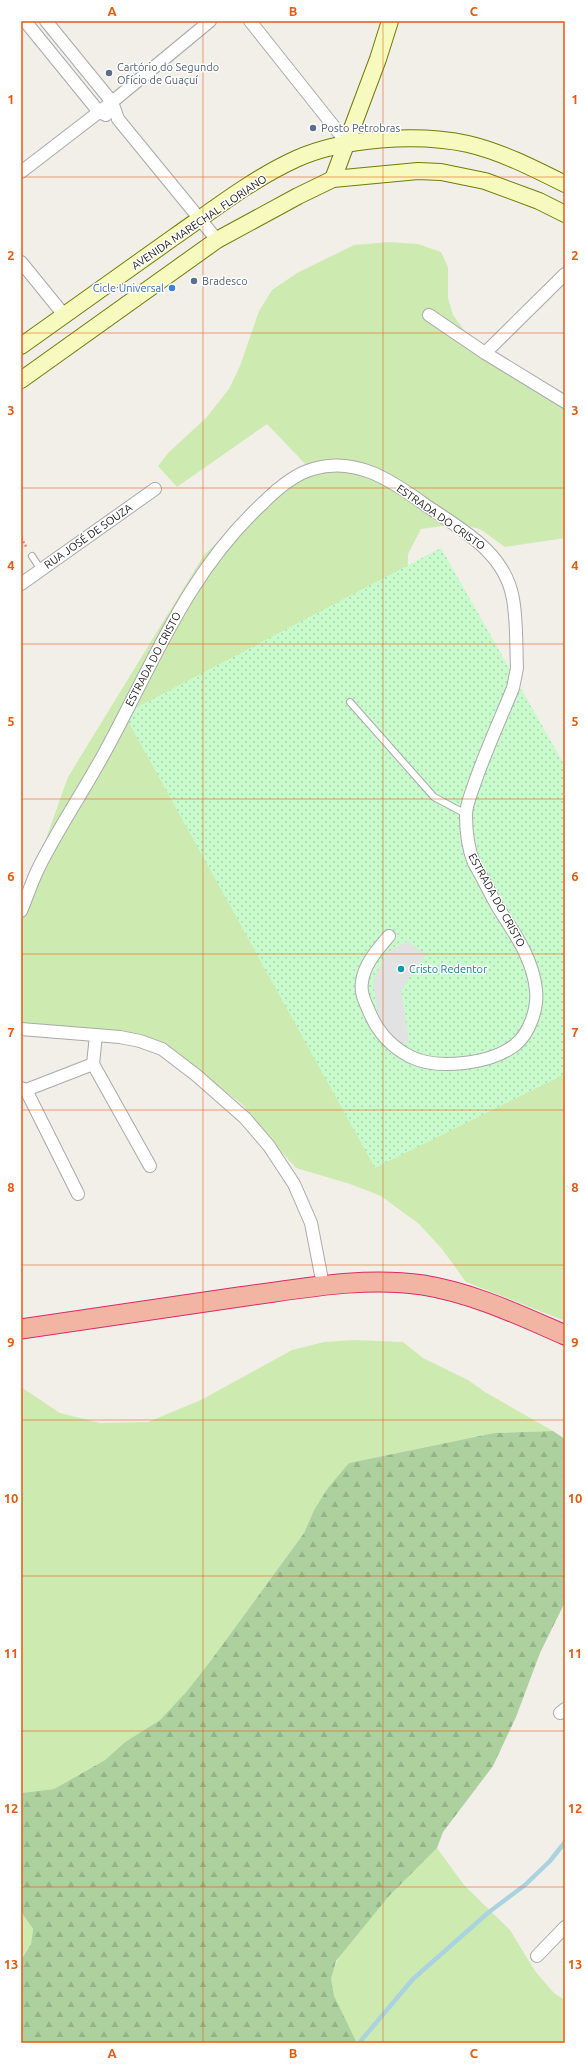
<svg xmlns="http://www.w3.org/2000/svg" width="586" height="2064" font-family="Ubuntu,sans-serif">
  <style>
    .grass { fill: #cdebb0 }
    .forest { fill: url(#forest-firs) }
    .park { fill: url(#park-dots) }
    .parking { fill: #e2e2e2 }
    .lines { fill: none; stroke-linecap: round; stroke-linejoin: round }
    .stream { stroke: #aad3df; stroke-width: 4.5 }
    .service-casing { stroke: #a9a9a9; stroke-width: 8 }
    .minor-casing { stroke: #a9a9a9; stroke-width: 14 }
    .secondary-casing { stroke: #707d05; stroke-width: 18 }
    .trunk-casing { stroke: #dc2a67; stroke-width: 21 }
    .path { stroke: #fa8072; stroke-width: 2.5; stroke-dasharray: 2 2; stroke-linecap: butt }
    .service { stroke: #fff; stroke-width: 6 }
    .minor { stroke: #fff; stroke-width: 12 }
    .secondary { stroke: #f7fabf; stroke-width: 16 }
    .trunk { stroke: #f2b4a3; stroke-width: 19 }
    .grid { fill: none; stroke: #e8590c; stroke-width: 1; stroke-opacity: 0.55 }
    .service-dot { fill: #5c6f8a; stroke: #fff; stroke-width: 1.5 }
    .shop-dot { fill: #3f7fe0; stroke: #fff; stroke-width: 1.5 }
    .culture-dot { fill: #0f9aa8; stroke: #fff; stroke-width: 1.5 }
    .labels { text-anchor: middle; stroke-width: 3; stroke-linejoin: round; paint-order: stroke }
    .service-label { font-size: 11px; fill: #4e5e75; stroke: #fff; text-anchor: start }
    .street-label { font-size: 11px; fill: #222; stroke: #fff }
    .shop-label { font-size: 11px; fill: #366cbe; stroke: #fff; text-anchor: end }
    .culture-label { font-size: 11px; fill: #0d838f; stroke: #fff; text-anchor: start }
    .neatline { fill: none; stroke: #e8590c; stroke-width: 1.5 }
    .grid-label { font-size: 13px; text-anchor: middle; font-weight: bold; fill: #e8590c }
  </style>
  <defs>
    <pattern id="forest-firs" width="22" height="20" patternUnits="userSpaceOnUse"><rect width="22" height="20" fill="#add19e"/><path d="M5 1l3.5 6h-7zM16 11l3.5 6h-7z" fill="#95b388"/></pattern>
    <pattern id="park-dots" width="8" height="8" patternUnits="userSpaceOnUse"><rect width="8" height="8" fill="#c8facc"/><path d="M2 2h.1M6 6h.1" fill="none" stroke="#acd6af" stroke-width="1.8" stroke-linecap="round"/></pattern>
  </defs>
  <rect width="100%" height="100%" fill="#f2efe9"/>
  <g class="grass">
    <polygon points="389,242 418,244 441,252 448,267 448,298 453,315 468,336 565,401 565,538 505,547 480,529 457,524 421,529 408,554 407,599 565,789 565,1321 466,1282 442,1249 419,1224 381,1196 350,1184 296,1168 261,1129 243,1105 211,1080 156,1054 107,1037 21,1026 21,909 68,777 204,555 271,491 309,468 267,424 177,487 158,466 168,453 206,418 229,389 240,366 259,311 272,290 297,273 354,245"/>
    <polygon points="353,1340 403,1342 423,1358 468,1380 485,1392 553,1431 494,1433 349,1463 314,1510 304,1533 212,1659 187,1691 160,1720 125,1742 105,1760 54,1789 21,1793 21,1387 60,1413 100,1423 148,1422 201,1400 292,1350 324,1342"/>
    <path d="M437 1848 464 1885 510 1930 535 1971 554 1993 565 2000V2043H357C348 2024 330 2000 331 1979 333 1947 413 1872 437 1848Z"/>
    <polygon points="21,1912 33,1929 31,1944 21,1960"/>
  </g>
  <polygon class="forest" points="553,1431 565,1439 565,1602 540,1653 516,1717 493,1766 443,1832 437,1848 389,1896 336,1961 331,1979 334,1996 357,2043 21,2043 21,1960 31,1944 33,1929 21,1912 21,1793 54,1789 105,1760 125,1742 160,1720 187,1691 212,1659 304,1533 314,1510 328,1488 349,1463 494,1433"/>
  <polygon class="park" points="441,548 565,766 565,1074 375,1168 124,714"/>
  <polygon class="parking" points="407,941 426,954 401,990 409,1043 382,1040 373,982 386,953"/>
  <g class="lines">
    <polyline class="stream" points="359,2043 413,1979 489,1912 525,1885 550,1861 565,1842"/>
    <defs>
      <g id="service">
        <polyline points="32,556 41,570"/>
        <polyline points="350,702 434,797 466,814"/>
      </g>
      <g id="minor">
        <polyline points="25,21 99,112 106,115"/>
        <polyline points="46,21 112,102 118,119 217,240"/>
        <polyline points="250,21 347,143"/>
        <polyline points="21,172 112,102 210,21"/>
        <polyline points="21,262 64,315"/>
        <polyline points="429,315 485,353 565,402"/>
        <polyline points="485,353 565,274"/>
        <polyline points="21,584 155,489"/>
        <path d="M21 911C27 897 32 881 39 867 59 827 85 789 106 750 154 662 187 573 263 503 277 489 294 474 313 469 355 456 391 480 424 504 460 529 505 551 513 599 517 621 516 645 517 668L513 688C500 720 485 752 474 785 471 794 466 805 466 815 466 832 468 848 474 863 483 878 490 894 499 909 515 934 533 959 536 990 538 1008 530 1033 515 1045 491 1064 438 1070 411 1057 391 1047 377 1031 369 1011 365 1002 360 992 362 982 364 964 378 949 389 936"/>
        <polyline points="21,1029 120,1037 140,1041 162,1049 196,1075 245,1118 269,1146 294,1184 311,1223 323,1285"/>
        <polyline points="96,1035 93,1064 150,1166"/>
        <polyline points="21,1088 26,1090 78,1194"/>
        <polyline points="26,1090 93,1064"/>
        <polyline points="560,1713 565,1709"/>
        <polyline points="537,1956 565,1927"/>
      </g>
      <g id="secondary">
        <polyline points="333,179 378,59 390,21"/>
        <path d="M21 346C72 310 123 273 174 237 213 210 252 179 296 159 342 138 418 133 468 144 502 152 535 169 565 184"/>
        <polyline points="21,380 217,240 298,196 333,179 418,171 441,172 485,181 539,201 565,214"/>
      </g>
      <path id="trunk" d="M21 1329C94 1318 167 1308 239 1297 300 1289 362 1276 423 1285 473 1293 519 1315 565 1335"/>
    </defs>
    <use href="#service" class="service-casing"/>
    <use href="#minor" class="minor-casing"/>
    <use href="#secondary" class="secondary-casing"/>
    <use href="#trunk" class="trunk-casing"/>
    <polyline class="path" points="21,538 27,548"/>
    <use href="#service" class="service"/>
    <use href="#minor" class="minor"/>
    <use href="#secondary" class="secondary"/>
    <use href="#trunk" class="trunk"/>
  </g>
  <path class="grid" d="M203 21V2043M383 21V2043M21 177H565M21 333H565M21 488H565M21 644H565M21 799H565M21 954H565M21 1110H565M21 1265H565M21 1420H565M21 1576H565M21 1731H565M21 1887H565"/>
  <g class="service-dot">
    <circle cx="109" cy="73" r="4"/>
    <circle cx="313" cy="128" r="4"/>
    <circle cx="194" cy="281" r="4"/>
  </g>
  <circle class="shop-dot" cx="172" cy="288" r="4"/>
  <circle class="culture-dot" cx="401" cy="969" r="4"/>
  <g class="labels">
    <g class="service-label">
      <text x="117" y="71">Cartório do Segundo<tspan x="117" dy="13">Ofício de Guaçuí</tspan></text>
      <text x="321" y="132">Posto Petrobras</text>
      <text x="202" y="285">Bradesco</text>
    </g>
    <g class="street-label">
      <text transform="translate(199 222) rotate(-34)" y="4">AVENIDA MARECHAL FLORIANO</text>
      <text transform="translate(441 517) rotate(35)" y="4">ESTRADA DO CRISTO</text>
      <text transform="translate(88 536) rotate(-35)" y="4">RUA JOSÉ DE SOUZA</text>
      <text transform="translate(153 659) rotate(-62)" y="4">ESTRADA DO CRISTO</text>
      <text transform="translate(497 900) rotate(61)" y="4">ESTRADA DO CRISTO</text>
    </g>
    <g class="shop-label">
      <text x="164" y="292">Cicle Universal</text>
    </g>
    <g class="culture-label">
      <text x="409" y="973">Cristo Redentor</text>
    </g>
  </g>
  <rect width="586" height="2064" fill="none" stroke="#ffffff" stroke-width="44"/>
  <rect x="22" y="22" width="542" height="2020" class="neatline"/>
  <g class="grid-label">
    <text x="112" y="16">A</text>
    <text x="293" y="16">B</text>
    <text x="474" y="16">C</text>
    <text x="11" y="104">1</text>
    <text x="575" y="104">1</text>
    <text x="11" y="260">2</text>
    <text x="575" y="260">2</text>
    <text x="11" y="415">3</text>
    <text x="575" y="415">3</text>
    <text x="11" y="570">4</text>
    <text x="575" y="570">4</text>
    <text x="11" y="726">5</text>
    <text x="575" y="726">5</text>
    <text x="11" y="881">6</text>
    <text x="575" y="881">6</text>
    <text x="11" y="1037">7</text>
    <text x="575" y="1037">7</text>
    <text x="11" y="1192">8</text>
    <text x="575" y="1192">8</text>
    <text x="11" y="1347">9</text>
    <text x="575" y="1347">9</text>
    <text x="11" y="1503">10</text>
    <text x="575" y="1503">10</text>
    <text x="11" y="1658">11</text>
    <text x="575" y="1658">11</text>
    <text x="11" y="1813">12</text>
    <text x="575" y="1813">12</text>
    <text x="11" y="1969">13</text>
    <text x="575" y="1969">13</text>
    <text x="112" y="2058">A</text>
    <text x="293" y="2058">B</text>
    <text x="474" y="2058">C</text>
  </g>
</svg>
